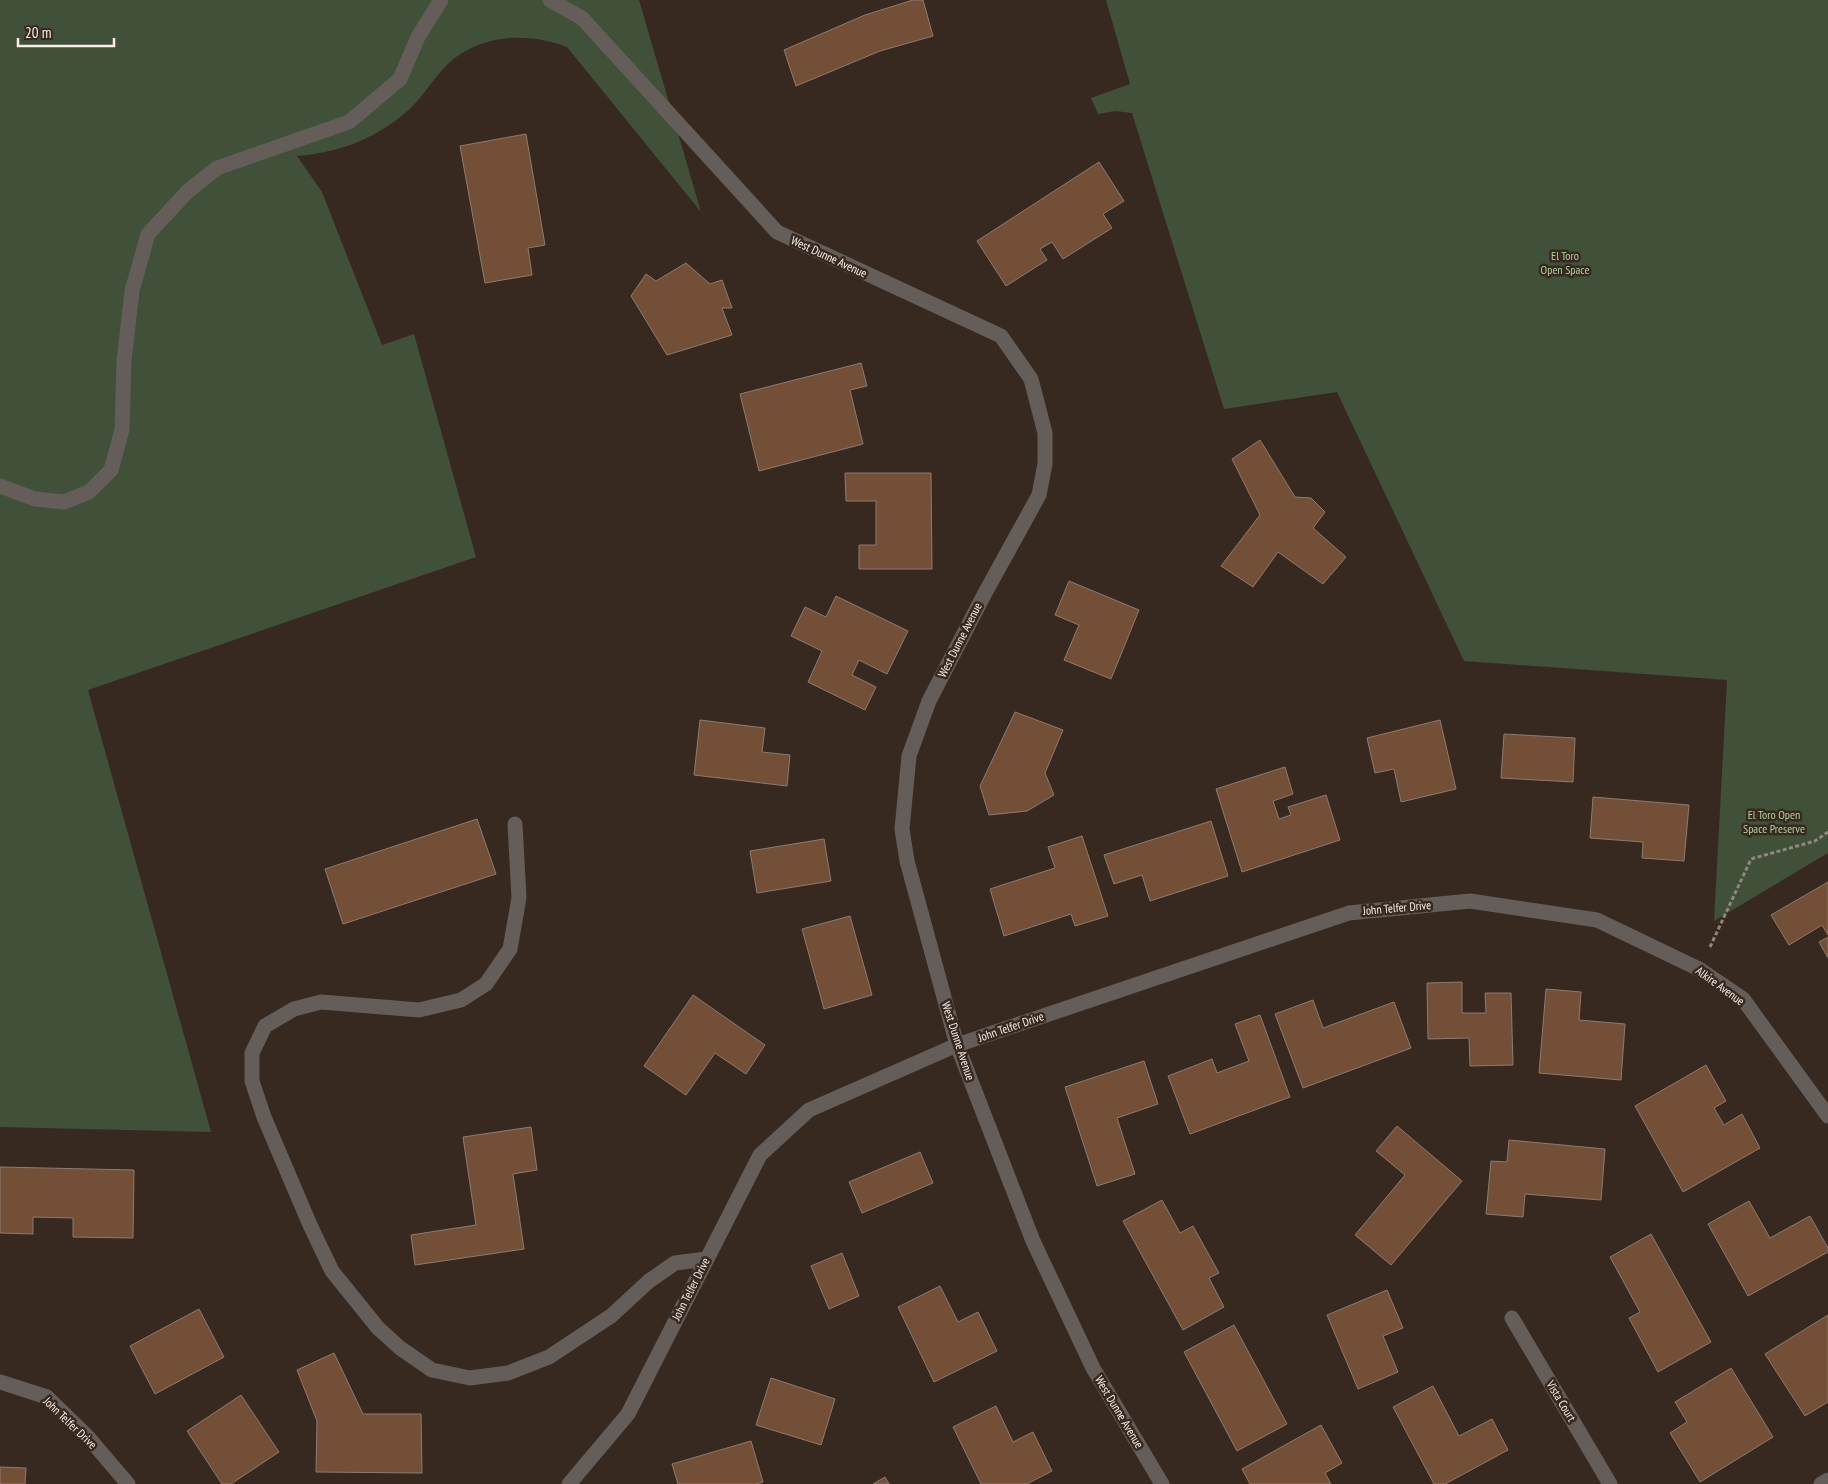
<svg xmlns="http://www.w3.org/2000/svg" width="1828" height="1484" font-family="'PT Sans Narrow',sans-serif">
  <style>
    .green { fill: #415038 }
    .building { fill: #734f37; stroke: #8d7b70 }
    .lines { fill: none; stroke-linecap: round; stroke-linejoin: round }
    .path { stroke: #92867d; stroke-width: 3; stroke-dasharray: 4 2.5; stroke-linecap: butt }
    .minor { stroke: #655d59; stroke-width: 15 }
    .labels { text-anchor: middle; stroke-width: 5; stroke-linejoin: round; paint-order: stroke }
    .park-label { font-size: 12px; fill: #add398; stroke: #382920 }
    .street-label { font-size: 12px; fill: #f8eee7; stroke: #382920 }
  </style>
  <rect width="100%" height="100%" fill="#382920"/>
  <g class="green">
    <path d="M0 0H639L701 212 567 47C526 31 476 34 444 68 430 83 420 101 404 114 370 141 340 152 297 156L322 192 382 345 414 334 476 557 88 690 211 1132 0 1127Z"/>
    <polygon points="1106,0 1828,0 1828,853 1714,921 1727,680 1464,661 1337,392 1224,409 1132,113 1115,111 1098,114 1091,98 1130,84"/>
  </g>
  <g class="building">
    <polygon points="913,0 923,0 933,36 880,51 796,86 784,50 865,15"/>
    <polygon points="526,134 545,245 528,248 532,275 485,283 460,146"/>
    <polygon points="1099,162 1124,201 1103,214 1112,228 1063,259 1052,242 1040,249 1047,260 1006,286 977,241"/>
    <polygon points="686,263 710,284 722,280 732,308 722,308 732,335 667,355 631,296 646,274 656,281"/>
    <polygon points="861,363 867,386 850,390 863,444 759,471 740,394"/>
    <polygon points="1260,440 1295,497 1311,498 1325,512 1313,528 1346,557 1323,584 1278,552 1253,587 1221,566 1260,515 1232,459"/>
    <polygon points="845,473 931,473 932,569 859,569 859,545 876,545 876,501 846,501"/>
    <polygon points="1069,581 1139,610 1111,679 1064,660 1079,625 1055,615"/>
    <polygon points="836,596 908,631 887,674 859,660 852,675 876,687 865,710 808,682 822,651 791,636 805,607 826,617"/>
    <polygon points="1015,712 1063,730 1045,773 1054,795 1027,811 989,815 980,786"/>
    <polygon points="700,720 765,728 762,752 790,755 787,786 694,775"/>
    <polygon points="1440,720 1456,789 1401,802 1394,769 1375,773 1367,738"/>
    <polygon points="1504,734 1575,738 1573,782 1501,778"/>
    <polygon points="1285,767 1293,794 1273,801 1279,819 1291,815 1288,807 1326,795 1340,840 1242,872 1216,789"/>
    <polygon points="1593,797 1689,805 1684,861 1642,858 1643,842 1590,838"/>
    <polygon points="477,819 496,874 343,924 325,869"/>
    <polygon points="1211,821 1228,876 1150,901 1142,875 1114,884 1104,855"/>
    <polygon points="1082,836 1108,916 1075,926 1071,914 1004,936 990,889 1055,868 1048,847"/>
    <polygon points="824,839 831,881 757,893 750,851"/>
    <polygon points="1828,882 1828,935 1822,925 1789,945 1771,915"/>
    <polygon points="850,916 872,995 824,1009 802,929"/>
    <polygon points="1828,937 1828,958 1819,942"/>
    <polygon points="1462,982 1462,1013 1486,1013 1485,993 1511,993 1513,1065 1470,1066 1469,1038 1428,1039 1427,983"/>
    <polygon points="1546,989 1581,992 1579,1020 1625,1024 1621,1080 1539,1073"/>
    <polygon points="693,995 765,1045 746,1074 715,1053 686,1095 644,1066"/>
    <polygon points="1313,1000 1323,1028 1394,1002 1411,1048 1303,1088 1275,1014"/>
    <polygon points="1260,1015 1290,1097 1190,1134 1168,1076 1212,1059 1217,1073 1249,1061 1235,1024"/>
    <polygon points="1144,1061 1158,1104 1117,1118 1135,1174 1097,1186 1065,1087"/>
    <polygon points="1706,1065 1726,1101 1714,1108 1724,1125 1742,1114 1760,1148 1683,1192 1635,1106"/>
    <polygon points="1397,1126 1462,1181 1391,1265 1355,1235 1405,1175 1376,1151"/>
    <polygon points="531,1127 537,1170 513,1174 524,1249 415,1265 411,1235 476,1225 463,1137"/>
    <polygon points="1509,1140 1605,1149 1601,1200 1525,1194 1523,1217 1486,1214 1491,1161 1507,1162"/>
    <polygon points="920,1152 933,1183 862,1213 849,1182"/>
    <polygon points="0,1167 134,1170 133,1238 73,1237 73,1218 33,1217 33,1234 0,1233"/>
    <polygon points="1162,1200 1180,1233 1193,1226 1219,1273 1209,1278 1224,1307 1183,1330 1123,1221"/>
    <polygon points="1749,1201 1770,1238 1810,1216 1828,1248 1828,1252 1748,1296 1708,1224"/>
    <polygon points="1651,1234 1711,1342 1658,1372 1629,1318 1640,1312 1610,1257"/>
    <polygon points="842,1253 859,1296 829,1309 811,1266"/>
    <polygon points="940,1286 958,1322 978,1312 997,1351 934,1382 898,1307"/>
    <polygon points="1387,1290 1403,1328 1383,1336 1398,1372 1358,1389 1327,1315"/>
    <polygon points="199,1309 224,1357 155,1394 130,1346"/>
    <polygon points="1828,1315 1828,1402 1805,1416 1765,1354"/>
    <polygon points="1234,1325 1287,1424 1237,1451 1184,1352"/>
    <polygon points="334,1353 363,1414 421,1414 422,1473 316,1472 317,1421 297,1370"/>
    <polygon points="1731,1368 1773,1437 1700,1482 1670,1433 1687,1422 1675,1402"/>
    <polygon points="771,1378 835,1399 821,1445 756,1425"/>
    <polygon points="1433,1386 1459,1436 1492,1419 1508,1450 1445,1484 1434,1484 1393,1407"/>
    <polygon points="241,1395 279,1452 231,1484 222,1484 187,1431"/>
    <polygon points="996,1406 1013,1442 1033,1432 1052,1471 1027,1484 981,1484 953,1427"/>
    <polygon points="1321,1425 1342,1463 1325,1473 1331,1484 1250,1484 1242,1469"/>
    <polygon points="751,1441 763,1482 756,1484 678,1484 672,1464"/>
    <polygon points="0,1467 26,1468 25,1484 0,1484"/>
    <polygon points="885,1477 889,1484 873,1484"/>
  </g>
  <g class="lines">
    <polyline class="path" points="1710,947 1751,859 1815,841 1828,832"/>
    <g class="minor">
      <polyline points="550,0 582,18 777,232 1001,336 1031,379 1045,433 1045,464 1039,495 985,593 929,701 909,756 902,829 907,861 957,1045 1033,1241 1093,1368 1162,1484"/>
      <polyline points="0,486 35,499 64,502 89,492 111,470 122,430 124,361 132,291 148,234 188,191 217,168 349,122 400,79 418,37 441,0"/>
      <polyline points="515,824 519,898 510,949 486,984 461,1000 419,1010 321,1002 294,1009 265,1026 252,1053 252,1081 264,1117 310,1225 332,1271 378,1328 400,1348 432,1370 470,1378 508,1373 549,1357 611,1316 649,1281 675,1263 706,1259"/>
      <polyline points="1512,1318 1610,1484"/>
      <polyline points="0,1382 47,1397 88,1437 128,1484"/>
      <polyline points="569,1484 628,1414 760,1155 809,1110 957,1045 1349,913 1470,901 1597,920 1699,969 1743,999 1828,1116"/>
      <polyline points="1821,1484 1828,1480"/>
    </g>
  </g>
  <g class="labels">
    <g class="park-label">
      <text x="1565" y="260">El Toro<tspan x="1565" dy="14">Open Space</tspan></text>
      <text x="1774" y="819">El Toro Open<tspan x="1774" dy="14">Space Preserve</tspan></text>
    </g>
    <g class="street-label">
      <text transform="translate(829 257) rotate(25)" y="4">West Dunne Avenue</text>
      <text transform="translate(960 640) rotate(-63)" y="4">West Dunne Avenue</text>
      <text transform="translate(1397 908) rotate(-5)" y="4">John Telfer Drive</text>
      <text transform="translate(1720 986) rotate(36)" y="4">Alkire Avenue</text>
      <text transform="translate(1011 1027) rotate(-19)" y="4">John Telfer Drive</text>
      <text transform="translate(958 1041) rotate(72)" y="4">West Dunne Avenue</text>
      <text transform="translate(691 1289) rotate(-63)" y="4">John Telfer Drive</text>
      <text transform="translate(1561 1401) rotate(59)" y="4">Vista Court</text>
      <text transform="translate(1119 1412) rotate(59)" y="4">West Dunne Avenue</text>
      <text transform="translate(70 1423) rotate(44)" y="4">John Telfer Drive</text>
    </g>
  </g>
  <path d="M18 38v8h96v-8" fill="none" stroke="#f8eee7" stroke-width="2.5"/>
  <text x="25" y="38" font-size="15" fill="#f8eee7" stroke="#382920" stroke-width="4" paint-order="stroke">20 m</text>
</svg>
